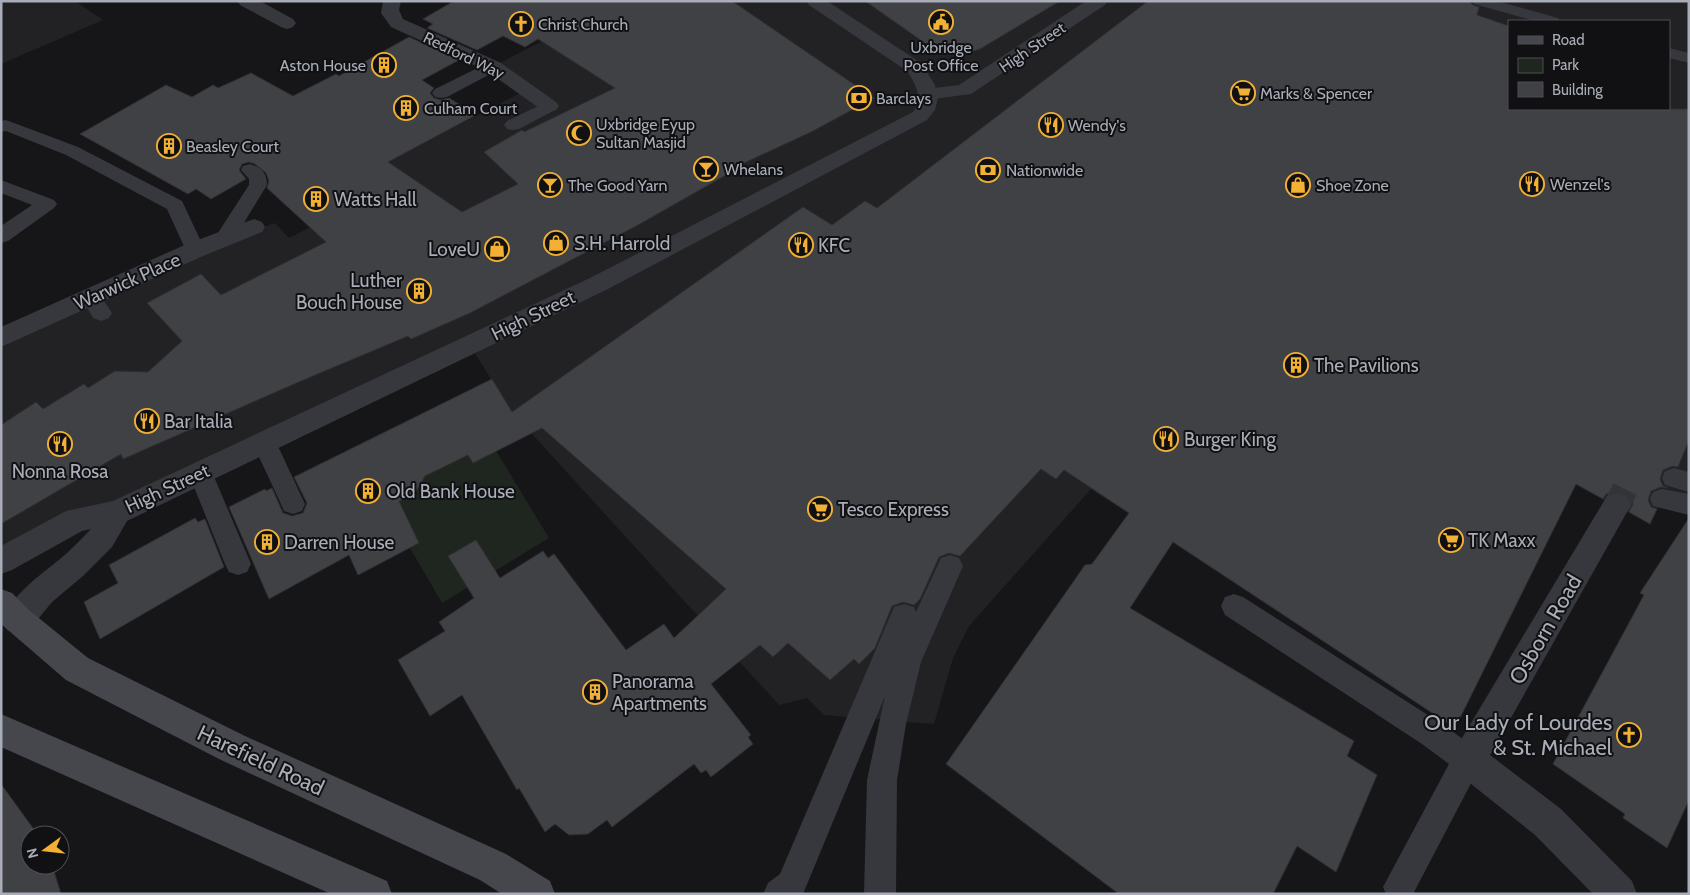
<svg xmlns="http://www.w3.org/2000/svg" width="1690" height="895" font-family="Cabin,sans-serif">
  <style>
    .built { fill: #222225; fill-rule: evenodd }
    .green { fill: #1e261f }
    .building { fill: #404145; stroke: #303034 }
    .lines { fill: none; stroke-linecap: round; stroke-linejoin: round }
    .minor-tunnel { stroke: #333438; stroke-width: 26; stroke-dasharray: 26 13; stroke-linecap: butt }
    .service { fill: #37383d; fill-rule: evenodd }
    .pedestrian { fill: #37383d; fill-rule: evenodd }
    .minor { fill: #37383d; fill-rule: evenodd }
    .tertiary { fill: #37383d; fill-rule: evenodd }
    .secondary { fill: #45474d; fill-rule: evenodd }
    .labels { text-anchor: middle; stroke-width: 4; stroke-linejoin: round; paint-order: stroke }
    .far-poi-label { font-size: 16px; fill: #a8adb8; stroke: #111113; text-anchor: start }
    .far-street-label { font-size: 16px; fill: #a8adb8; stroke: #111113 }
    .poi-label { font-size: 19px; fill: #a8adb8; stroke: #111113; text-anchor: start }
    .street-label { font-size: 19px; fill: #a8adb8; stroke: #111113 }
    .near-street-label { font-size: 22px; fill: #a8adb8; stroke: #111113 }
    .near-poi-label { font-size: 22px; fill: #a8adb8; stroke: #111113; text-anchor: end }
  </style>
  <rect width="100%" height="100%" fill="#161618"/>
  <g class="built">
    <polygon points="1,1 75,1 103,20 1,64"/>
    <path d="M620 1H1689V500L1665 494 1650 524 1576 485 1455 728 1091 489 969 626 953 658 934 724 824 715 807 698 779 705 512 412 472 349 1 555V343L197 251 275 223 289 238 370 197 342 174 397 157 520 93 486 70ZM1509 21H1669V109H1509Z"/>
  </g>
  <path class="green" d="M492 444 549 538 442 603 410 548 419 543 399 501C410 496 420 492 420 478Z"/>
  <g class="building">
    <polygon points="454,1 732,1 874,98 811,132 731,169 733,171 638,225 470,313 411,339 408,336 301,381 123,459 121,454 1,524 1,425 36,402 43,409 84,384 88,388 115,371 148,372 182,341 147,303 201,274 221,295 326,242 267,188 269,181 266,173 255,164 249,162 242,164 239,170 246,179 211,199 196,189 188,194 80,134 166,85 192,97 213,85 218,88 251,73 293,96 336,74 339,76 409,37 459,60 422,80 434,88 430,93 434,98 441,100 449,98 476,115 388,162 462,212 518,184 484,152 522,130 524,132 615,88 538,39 525,47 503,36 477,50 427,28 433,24 423,19"/>
    <polygon points="865,1 1060,1 980,49 957,56 932,48"/>
    <polygon points="1148,1 1469,1 1473,5 1479,7 1477,15 1509,26 1509,109 1689,109 1689,440 1678,467 1673,466 1663,470 1660,479 1663,486 1668,488 1661,487 1651,491 1648,500 1651,507 1657,509 1650,524 1629,512 1633,504 1628,494 1616,491 1606,494 1603,499 1576,484 1455,728 1173,542 1130,608 1354,741 1347,756 1377,775 1336,872 1297,846 1273,894 1119,894 946,764 1085,565 1092,564 1129,513 1064,470 1056,479 1041,469 960,556 949,553 939,557 920,599 914,605 903,602 892,606 875,648 859,664 854,659 830,680 788,643 773,657 760,645 711,684 751,735 748,737 753,744 711,777 706,770 701,773 694,764 612,827 607,820 588,834 569,835 555,824 545,832 519,788 517,790 462,695 430,716 398,660 445,631 439,622 474,598 448,556 476,540 500,578 543,551 548,558 554,554 626,650 664,624 674,638 726,589 542,428 473,463 468,455 425,476 414,495 399,501 419,543 358,575 349,555 269,599 229,507 265,489 266,491 272,488 283,513 292,516 303,513 307,503 294,477 492,379 512,412 803,207 832,225 865,201 877,208"/>
    <polygon points="195,518 198,522 205,519 224,567 100,639 84,602 118,583 109,565"/>
    <polygon points="1689,518 1689,800 1667,848 1623,818 1625,814 1553,764 1644,595 1640,593"/>
    <polygon points="1,784 38,835 30,835 30,865 52,865 61,894 1,894"/>
  </g>
  <g class="lines">
    <polyline class="minor-tunnel" points="1617,505 1625,489"/>
    <g class="service">
      <polygon points="1471,1 1497,1 1558,18 1560,21 1535,21 1474,4"/>
      <polygon points="1669,48 1689,53 1689,63 1669,58"/>
      <polygon points="492,61 498,62 500,66 498,70 447,97 441,98 435,97 432,93 435,89"/>
      <polygon points="549,101 555,102 558,106 555,110 519,129 513,130 507,129 504,125 507,121"/>
      <polygon points="6,120 78,147 182,201 205,250 202,255 195,257 188,255 167,209 66,155 6,131 1,132 1,121"/>
      <path d="M250 164C261 167 267 173 267 185L231 244 224 246 217 244 214 239 249 185V179L241 170 243 166Z"/>
      <polygon points="1,180 54,200 57,204 54,208 8,241 1,243 1,226 32,205 1,193"/>
      <polygon points="91,290 98,292 112,313 109,318 101,321 93,318 81,297 84,292"/>
      <polygon points="264,432 272,435 276,442 305,504 302,511 293,514 284,511 281,504 252,442 256,435"/>
      <polygon points="200,462 209,465 212,472 251,564 247,572 238,575 229,572 225,564 188,472 191,465"/>
      <polygon points="1674,468 1689,472 1689,492 1665,485 1662,478 1665,471"/>
      <polygon points="1662,489 1689,494 1689,515 1653,506 1650,499 1653,492"/>
      <polygon points="950,555 959,558 963,566 921,662 906,724 897,780 896,894 864,894 867,780 885,696 803,894 763,894 768,883 780,874 894,607 904,604 914,607 916,612 941,558"/>
      <polygon points="1234,594 1243,597 1442,724 1478,750 1483,760 1478,770 1413,894 1386,894 1383,887 1449,764 1422,744 1225,615 1221,606 1225,597"/>
    </g>
    <polygon class="pedestrian" points="1086,1 1108,1 1105,5 971,94 933,99 926,97 923,93 926,89 959,85"/>
    <g class="minor">
      <polygon points="237,1 260,1 293,19 296,23 293,27 287,29 281,27 240,5"/>
      <polygon points="383,1 401,1 399,10 403,19 501,63 556,102 559,106 556,110 549,112 542,110 487,71 391,27 381,13"/>
      <polygon points="254,219 262,222 265,227 262,232 203,256 1,347 1,327 187,244"/>
      <polygon points="1617,493 1627,496 1631,505 1490,755 1561,809 1632,881 1637,894 1593,894 1535,835 1456,772 1451,760 1456,748 1607,496"/>
    </g>
    <path class="tertiary" d="M806 1H827L921 63 935 85 938 98 935 110 927 120 606 290 127 521 112 547 83 576 52 602 29 630 18 634 7 630 2 620C14 593 38 577 60 559 71 550 81 539 91 529L82 531 12 570 1 574V546L66 511 113 501 590 278 913 112C924 98 915 83 907 71L809 5Z"/>
    <g class="secondary">
      <polygon points="1,589 12,593 29,610 88,658 243,735 506,854 550,881 555,894 502,894 480,880 219,759 66,680 1,624"/>
      <polygon points="1,714 387,881 392,894 331,894 1,747"/>
    </g>
  </g>
  <defs>
    <symbol id="civic-ring" viewBox="-11 -11 22 22"><circle r="9.5" fill="#111113" stroke="#f2b134" stroke-width="1.5"/><path d="M-.6-6.5H3V-4.5H.6V-3L4-1V1h2V6H-6V1h2V-1L-.6-3ZM-1.2 2.5V6h2.4V2.5Z" fill="#f2b134"/></symbol>
    <symbol id="church-ring" viewBox="-11 -11 22 22"><circle r="9.5" fill="#111113" stroke="#f2b134" stroke-width="1.5"/><path d="M-1.2-6h2.4v3.5h3.3v2.4h-3.3V6h-2.4V-.1h-3.3v-2.4h3.3Z" fill="#f2b134"/></symbol>
    <symbol id="building-ring" viewBox="-11 -11 22 22"><circle r="9.5" fill="#111113" stroke="#f2b134" stroke-width="1.5"/><path d="M-4-6H4V6H1V3H-1V6H-4ZM-2.5-4.3h1.7v1.8h-1.7ZM.8-4.3h1.7v1.8H.8ZM-2.5-1h1.7V.8h-1.7ZM.8-1h1.7V.8H.8Z" fill="#f2b134"/></symbol>
    <symbol id="supermarket-ring" viewBox="-11 -11 22 22"><circle r="9.5" fill="#111113" stroke="#f2b134" stroke-width="1.5"/><path d="M-6-5.5h2.5l.6 2H6L4.5 2H-2.5L-4.4-4H-6ZM-1.5 3.2a1.3 1.3 0 1 0 .1 0ZM3 3.2a1.3 1.3 0 1 0 .1 0Z" fill="#f2b134"/></symbol>
    <symbol id="bank-ring" viewBox="-11 -11 22 22"><circle r="9.5" fill="#111113" stroke="#f2b134" stroke-width="1.5"/><path d="M-6-4H6V4H-6ZM0-2.3a2.3 2.3 0 1 0 0 4.6a2.3 2.3 0 1 0 0-4.6Z" fill="#f2b134"/></symbol>
    <symbol id="restaurant-ring" viewBox="-11 -11 22 22"><circle r="9.5" fill="#111113" stroke="#f2b134" stroke-width="1.5"/><path d="M-5-6h1v4h1v-4h1v4h1v-4h1v5L-1.5 .5V6h-2V.5L-5-1ZM5-6V6H3V1.5H1.5Q1.5-4 5-6Z" fill="#f2b134"/></symbol>
    <symbol id="mosque-ring" viewBox="-11 -11 22 22"><circle r="9.5" fill="#111113" stroke="#f2b134" stroke-width="1.5"/><path d="M3.5-4.9A6 6 0 1 0 3.5 4.9A5 5 0 1 1 3.5-4.9Z" fill="#f2b134"/></symbol>
    <symbol id="bar-ring" viewBox="-11 -11 22 22"><circle r="9.5" fill="#111113" stroke="#f2b134" stroke-width="1.5"/><path d="M-6-5H6L.8 .8V4.5H3.5V6h-7V4.5H-.8V.8Z" fill="#f2b134"/></symbol>
    <symbol id="shop-ring" viewBox="-11 -11 22 22"><circle r="9.5" fill="#111113" stroke="#f2b134" stroke-width="1.5"/><path d="M-5-2.5h2.3a2.7 3.5 0 0 1 5.4 0H5L5.5 6h-11ZM-1.5-2.5h3a1.5 2.3 0 0 0-3 0Z" fill="#f2b134"/></symbol>
  </defs>
  <g fill-rule="evenodd">
    <use href="#civic-ring" x="927" y="8" width="28" height="28"/>
    <use href="#church-ring" x="507" y="10" width="28" height="28"/>
    <use href="#building-ring" x="370" y="51" width="28" height="28"/>
    <use href="#supermarket-ring" x="1229" y="79" width="28" height="28"/>
    <use href="#bank-ring" x="845" y="84" width="28" height="28"/>
    <use href="#building-ring" x="392" y="94" width="28" height="28"/>
    <use href="#restaurant-ring" x="1037" y="111" width="28" height="28"/>
    <use href="#mosque-ring" x="565" y="119" width="28" height="28"/>
    <use href="#building-ring" x="155" y="132" width="28" height="28"/>
    <use href="#bar-ring" x="692" y="155" width="28" height="28"/>
    <use href="#bank-ring" x="974" y="156" width="28" height="28"/>
    <use href="#restaurant-ring" x="1518" y="170" width="28" height="28"/>
    <use href="#bar-ring" x="536" y="171" width="28" height="28"/>
    <use href="#shop-ring" x="1284" y="171" width="28" height="28"/>
    <use href="#building-ring" x="302" y="185" width="28" height="28"/>
    <use href="#shop-ring" x="542" y="229" width="28" height="28"/>
    <use href="#restaurant-ring" x="787" y="231" width="28" height="28"/>
    <use href="#shop-ring" x="483" y="235" width="28" height="28"/>
    <use href="#building-ring" x="405" y="277" width="28" height="28"/>
    <use href="#building-ring" x="1282" y="351" width="28" height="28"/>
    <use href="#restaurant-ring" x="133" y="407" width="28" height="28"/>
    <use href="#restaurant-ring" x="1152" y="425" width="28" height="28"/>
    <use href="#restaurant-ring" x="46" y="430" width="28" height="28"/>
    <use href="#building-ring" x="354" y="477" width="28" height="28"/>
    <use href="#supermarket-ring" x="806" y="495" width="28" height="28"/>
    <use href="#supermarket-ring" x="1437" y="526" width="28" height="28"/>
    <use href="#building-ring" x="253" y="528" width="28" height="28"/>
    <use href="#building-ring" x="581" y="678" width="28" height="28"/>
    <use href="#church-ring" x="1615" y="721" width="28" height="28"/>
  </g>
  <g class="labels">
    <g class="far-poi-label">
      <text x="538" y="30">Christ Church</text>
      <text x="941" y="53" text-anchor="middle">Uxbridge<tspan x="941" dy="18">Post Office</tspan></text>
      <text x="366" y="71" text-anchor="end">Aston House</text>
      <text x="1260" y="99">Marks &amp; Spencer</text>
      <text x="876" y="104">Barclays</text>
      <text x="424" y="114">Culham Court</text>
      <text x="596" y="130">Uxbridge Eyup<tspan x="596" dy="18">Sultan Masjid</tspan></text>
      <text x="1068" y="131">Wendy's</text>
      <text x="186" y="152">Beasley Court</text>
      <text x="724" y="175">Whelans</text>
      <text x="1006" y="176">Nationwide</text>
      <text x="1550" y="190">Wenzel's</text>
      <text x="568" y="191">The Good Yarn</text>
      <text x="1316" y="191">Shoe Zone</text>
    </g>
    <g class="far-street-label">
      <text transform="translate(1032 47) rotate(-34)" y="6">High Street</text>
      <text transform="translate(464 55) rotate(26)" y="6">Redford Way</text>
    </g>
    <g class="poi-label">
      <text x="334" y="206">Watts Hall</text>
      <text x="574" y="250">S.H. Harrold</text>
      <text x="818" y="252">KFC</text>
      <text x="480" y="256" text-anchor="end">LoveU</text>
      <text x="402" y="287" text-anchor="end">Luther<tspan x="402" dy="22">Bouch House</tspan></text>
      <text x="1314" y="372">The Pavilions</text>
      <text x="164" y="428">Bar Italia</text>
      <text x="1184" y="446">Burger King</text>
      <text x="60" y="478" text-anchor="middle">Nonna Rosa</text>
      <text x="386" y="498">Old Bank House</text>
      <text x="838" y="516">Tesco Express</text>
      <text x="1468" y="547">TK Maxx</text>
      <text x="284" y="549">Darren House</text>
      <text x="612" y="688">Panorama<tspan x="612" dy="22">Apartments</tspan></text>
    </g>
    <g class="street-label">
      <text transform="translate(127 281) rotate(-24)" y="7">Warwick Place</text>
      <text transform="translate(533 315) rotate(-26)" y="7">High Street</text>
      <text transform="translate(167 488) rotate(-25)" y="7">High Street</text>
    </g>
    <g class="near-street-label">
      <text transform="translate(1545 629) rotate(-60)" y="8">Osborn Road</text>
      <text transform="translate(261 760) rotate(25)" y="8">Harefield Road</text>
    </g>
    <g class="near-poi-label">
      <text x="1612" y="730">Our Lady of Lourdes<tspan x="1612" dy="25">&amp; St. Michael</tspan></text>
    </g>
  </g>
  <rect width="1690" height="895" fill="none" stroke="#a8adb8" stroke-width="5"/>
  <rect x="1508" y="20" width="162" height="90" fill="#111113" stroke="#4d4f55"/>
  <rect x="1518" y="36" width="25" height="8" fill="#45474d" stroke="#4d4f55"/>
  <text x="1552" y="45" font-size="15" fill="#a8adb8">Road</text>
  <rect x="1518" y="58" width="25" height="15" fill="#1e261f" stroke="#4d4f55"/>
  <text x="1552" y="70" font-size="15" fill="#a8adb8">Park</text>
  <rect x="1518" y="82" width="25" height="15" fill="#404145" stroke="#4d4f55"/>
  <text x="1552" y="95" font-size="15" fill="#a8adb8">Building</text>
  <g transform="translate(45 850) rotate(255)"><circle r="24" fill="#111113" stroke="#4d4f55"/>
  <path d="M0-4L9 19L0 12L-9 19Z" fill="#f2b134"/>
  <text y="-8" font-size="14" font-weight="bold" text-anchor="middle" fill="#a8adb8">N</text>
  </g>
</svg>
